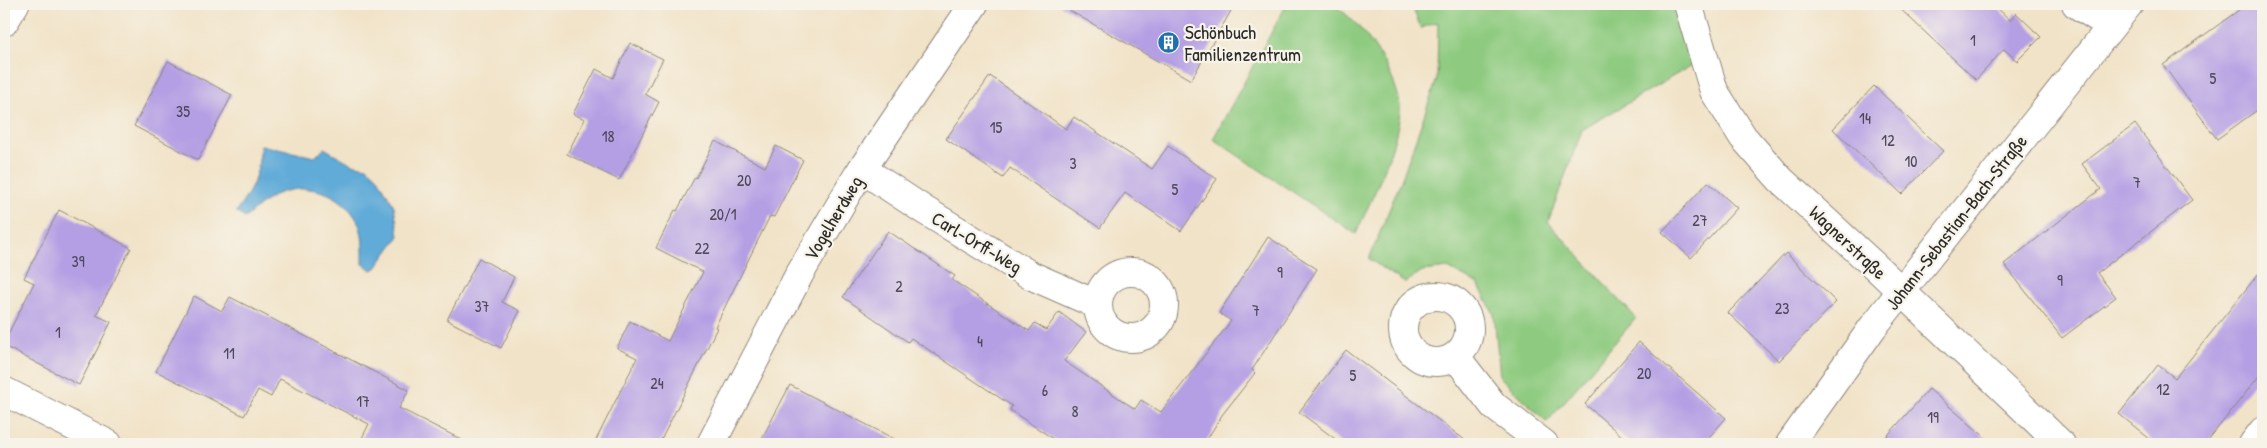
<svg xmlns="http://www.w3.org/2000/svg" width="2267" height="448" font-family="'Patrick Hand',sans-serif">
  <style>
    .green { fill: #8ecb80; stroke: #5c7b56 }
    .water { fill: #60abd8; stroke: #466b82 }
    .building { fill: #b49ee4 }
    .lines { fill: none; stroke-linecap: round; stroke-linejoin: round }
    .street-casing { stroke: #8e877a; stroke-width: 30 }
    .street { stroke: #fff; stroke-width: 28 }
    .labels { text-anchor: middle; stroke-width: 4.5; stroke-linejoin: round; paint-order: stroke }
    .number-label { font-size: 16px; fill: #4d4859 }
    .poi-label { font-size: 19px; fill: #2b2b2b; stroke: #f7f3e8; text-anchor: start }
    .street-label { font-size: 19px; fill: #2b2b2b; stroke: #f7f3e8 }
  </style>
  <rect width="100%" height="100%" fill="#f7f3e8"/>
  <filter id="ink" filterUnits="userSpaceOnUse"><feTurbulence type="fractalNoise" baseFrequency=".02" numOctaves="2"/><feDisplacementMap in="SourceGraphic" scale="10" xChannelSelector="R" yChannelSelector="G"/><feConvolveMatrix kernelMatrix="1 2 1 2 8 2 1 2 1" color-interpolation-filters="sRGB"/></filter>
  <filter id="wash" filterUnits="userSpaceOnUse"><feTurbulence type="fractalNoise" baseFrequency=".0096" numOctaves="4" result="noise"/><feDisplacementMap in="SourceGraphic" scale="20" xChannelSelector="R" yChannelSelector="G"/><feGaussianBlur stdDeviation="1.12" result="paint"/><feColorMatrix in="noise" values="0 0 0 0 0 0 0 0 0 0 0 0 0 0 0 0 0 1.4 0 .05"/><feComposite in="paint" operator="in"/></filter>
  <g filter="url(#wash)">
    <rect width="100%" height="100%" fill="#f1e3c8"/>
    <g class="green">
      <path d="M1287 4C1299 4 1317 0 1329 4 1358 13 1403 82 1400 112 1395 154 1373 195 1356 234L1213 139Z"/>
      <polygon points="1408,4 1676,4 1694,64 1582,130 1548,222 1636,318 1547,422 1500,377 1494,314 1478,284 1448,268 1422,271 1405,283 1369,259 1401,181 1437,79 1438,22 1421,28 1413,9"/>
    </g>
    <path class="water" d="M261 145 315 157 324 148 352 164 367 167 377 176 394 206 399 236 376 268 372 270 363 264C363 250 364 235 358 222 342 191 306 181 275 195 264 201 254 210 245 218L236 212C255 185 257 178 261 145Z"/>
    <g id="blocks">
      <g class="building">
        <polygon points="1058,4 1235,4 1191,80"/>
        <polygon points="1895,4 1993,4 2010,20 2016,13 2041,37 2017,61 2004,49 1976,80"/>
        <polygon points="2247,4 2263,4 2263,106 2217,139 2163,65"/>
        <polygon points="630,43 663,59 645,94 659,102 619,180 567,154 585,119 573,114 596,69 613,78"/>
        <polygon points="168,61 232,95 198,160 134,126"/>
        <polygon points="990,76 1066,129 1074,117 1152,169 1168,146 1217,179 1181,231 1125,193 1100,228 1010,168 1003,178 946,139"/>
        <polygon points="1874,86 1943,151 1902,194 1833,129"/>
        <polygon points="2135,124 2192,200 2097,273 2116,297 2062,338 2004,264 2101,189 2082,164"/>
        <polygon points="715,141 765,167 776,146 803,160 774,217 770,216 715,327 717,328 659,444 594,444 637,358 617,348 630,321 668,341 703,272 656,248 675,210 677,211 695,177 696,178"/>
        <polygon points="1708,182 1737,208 1691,258 1662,232"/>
        <polygon points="59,210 131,248 96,315 111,322 79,385 4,346 4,342 34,283 24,278"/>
        <polygon points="888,231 955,276 952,280 1029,331 1035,323 1046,330 1059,312 1086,332 1064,361 1135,409 1141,400 1161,412 1231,321 1219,313 1268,237 1317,269 1252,370 1255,373 1222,415 1206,441 1211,444 1061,444 1010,410 1012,406 911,338 908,342 843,297"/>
        <polygon points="1786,253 1836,302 1779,361 1728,313"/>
        <polygon points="479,258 514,277 502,302 520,311 501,348 447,320"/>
        <polygon points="2263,268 2263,371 2205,444 2156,444 2119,414 2158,365 2175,378"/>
        <polygon points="194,296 222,311 230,297 409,390 399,408 470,444 359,444 369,424 280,379 271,397 258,390 244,416 156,371"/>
        <polygon points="1639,342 1726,418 1703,444 1631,444 1585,404"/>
        <polygon points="1346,350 1470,444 1342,444 1299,412"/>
        <polygon points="790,385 904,444 759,444"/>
        <polygon points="1929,389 1993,444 1880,444"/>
      </g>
    </g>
  </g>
  <g filter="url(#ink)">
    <use href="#blocks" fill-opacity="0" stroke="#8e877a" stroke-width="1"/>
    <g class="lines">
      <defs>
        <g id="street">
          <polyline points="1688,4 1714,91 1743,137 1780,179 1879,270 2061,444"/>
          <polyline points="2076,4 2111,26"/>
          <polyline points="4,22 15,4"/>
          <polyline points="862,169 924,210 1030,275 1098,305"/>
          <circle cx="1131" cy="305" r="33"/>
          <circle cx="1436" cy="329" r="33"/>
          <polyline points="1456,357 1494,406 1544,444"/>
          <polyline points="4,391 108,444"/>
          <polyline points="711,444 800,273 858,175 974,4"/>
          <polyline points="1790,444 1873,327 2129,4"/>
          <polyline points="2253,444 2263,431"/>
        </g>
      </defs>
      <use href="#street" class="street-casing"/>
      <use href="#street" class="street"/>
    </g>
  </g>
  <defs>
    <symbol id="building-disc" viewBox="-11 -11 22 22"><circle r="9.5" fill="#1f6fb2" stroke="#f7f3e8"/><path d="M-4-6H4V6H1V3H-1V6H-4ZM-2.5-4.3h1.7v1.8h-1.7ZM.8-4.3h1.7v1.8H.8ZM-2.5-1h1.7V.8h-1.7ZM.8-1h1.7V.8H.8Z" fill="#fff"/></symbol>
  </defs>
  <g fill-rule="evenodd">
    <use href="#building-disc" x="1156" y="30" width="25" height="25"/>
  </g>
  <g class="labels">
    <g class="number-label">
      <text x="1973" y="46">1</text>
      <text x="2213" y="84">5</text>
      <text x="183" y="117">35</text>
      <text x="1865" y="124">14</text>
      <text x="996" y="133">15</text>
      <text x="608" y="142">18</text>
      <text x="1888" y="146">12</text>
      <text x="1911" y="167">10</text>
      <text x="1073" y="169">3</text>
      <text x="744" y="186">20</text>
      <text x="2137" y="188">7</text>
      <text x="1175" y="195">5</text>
      <text x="723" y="220">20/1</text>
      <text x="1700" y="226">27</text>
      <text x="702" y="254">22</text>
      <text x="78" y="267">39</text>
      <text x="1280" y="278">9</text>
      <text x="2060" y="286">9</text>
      <text x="899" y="292">2</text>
      <text x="482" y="312">37</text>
      <text x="1782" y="314">23</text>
      <text x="1256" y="316">7</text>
      <text x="58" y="338">1</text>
      <text x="980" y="347">4</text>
      <text x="229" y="359">11</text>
      <text x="1644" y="379">20</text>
      <text x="1353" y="381">5</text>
      <text x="657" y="389">24</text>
      <text x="2163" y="395">12</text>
      <text x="1045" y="396">6</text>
      <text x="363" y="407">17</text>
      <text x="1075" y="417">8</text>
      <text x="1933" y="423">19</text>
    </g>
    <g class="poi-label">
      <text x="1185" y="39">Schönbuch<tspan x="1185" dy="22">Familienzentrum</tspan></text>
    </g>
    <g class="street-label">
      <text transform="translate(833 218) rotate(-59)" y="7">Vogelherdweg</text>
      <text transform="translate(1956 222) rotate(-52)" y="7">Johann-Sebastian-Bach-Straße</text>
      <text transform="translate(977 242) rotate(31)" y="7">Carl-Orff-Weg</text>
      <text transform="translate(1848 242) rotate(43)" y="7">Wagnerstraße</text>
    </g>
  </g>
  <rect width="2267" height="448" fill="none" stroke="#f7f3e8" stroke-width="20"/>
</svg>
